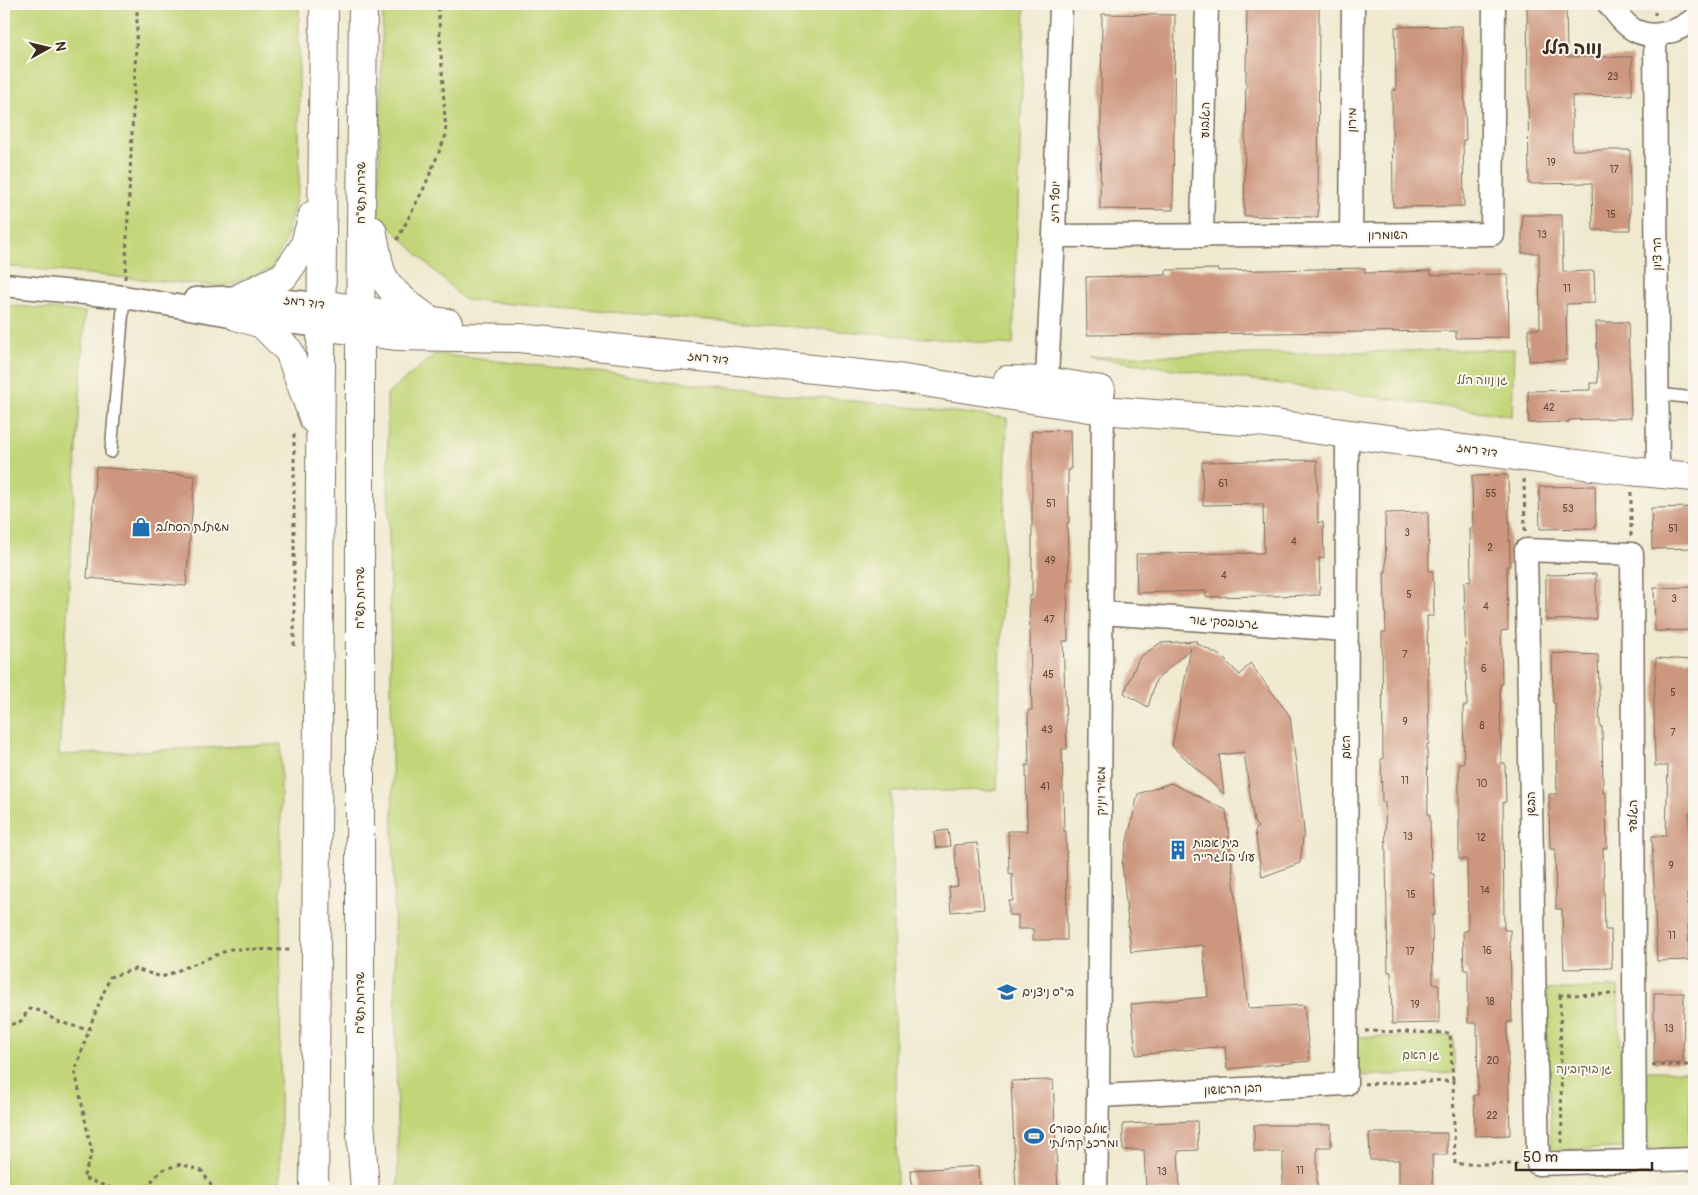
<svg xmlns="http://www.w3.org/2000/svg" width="1698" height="1195" font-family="Pangolin,'Playpen Sans Hebrew',sans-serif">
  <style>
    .green { fill: #c2d679; stroke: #7e804c }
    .building { fill: #cd977f }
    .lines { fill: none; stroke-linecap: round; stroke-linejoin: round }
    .lane-casing { stroke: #7a6d5c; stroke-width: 14 }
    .street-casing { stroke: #7a6d5c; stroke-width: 25 }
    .secondary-casing { stroke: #7a6d5c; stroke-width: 30 }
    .path { stroke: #7a6d5c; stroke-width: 3; stroke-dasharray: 4 4; stroke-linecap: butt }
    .lane { stroke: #fff; stroke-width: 11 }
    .street { stroke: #fff; stroke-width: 22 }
    .secondary { stroke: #fff; stroke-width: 28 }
    .labels { text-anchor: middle; stroke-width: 4; stroke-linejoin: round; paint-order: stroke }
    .number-label { font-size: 10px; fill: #604536 }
    .street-label { font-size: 12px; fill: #3b2a1e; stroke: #fbf7ec }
    .park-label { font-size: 12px; fill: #5d5535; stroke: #fbf7ec }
    .poi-label { font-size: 12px; fill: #3b2a1e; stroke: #fbf7ec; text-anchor: start }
    .district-label { font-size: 18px; font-weight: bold; fill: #3b2a1e; stroke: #fbf7ec }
  </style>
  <rect width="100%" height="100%" fill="#fbf7ec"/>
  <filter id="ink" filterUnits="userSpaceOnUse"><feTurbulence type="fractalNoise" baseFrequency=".02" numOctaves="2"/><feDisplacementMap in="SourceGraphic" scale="10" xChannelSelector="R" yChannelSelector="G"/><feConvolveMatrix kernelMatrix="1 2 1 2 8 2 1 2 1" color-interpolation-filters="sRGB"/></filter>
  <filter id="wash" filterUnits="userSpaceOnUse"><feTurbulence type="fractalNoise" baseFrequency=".0096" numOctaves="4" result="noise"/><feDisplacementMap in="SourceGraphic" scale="20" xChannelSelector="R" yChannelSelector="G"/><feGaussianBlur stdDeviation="1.12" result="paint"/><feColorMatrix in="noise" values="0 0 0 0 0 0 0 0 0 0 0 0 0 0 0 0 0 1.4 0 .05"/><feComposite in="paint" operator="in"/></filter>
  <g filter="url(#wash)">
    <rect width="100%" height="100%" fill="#efe9cf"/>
    <g class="green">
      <polygon points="4,4 299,4 299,188 284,244 271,269 224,287 4,266"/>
      <polygon points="383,4 1025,4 1013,345 464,300 378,215"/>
      <polygon points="1616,4 1694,4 1694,5 1616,6"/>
      <polygon points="4,305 85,312 59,755 281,744 280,1191 4,1191"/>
      <polygon points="1514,349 1512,416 1088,357"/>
      <polygon points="435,354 1007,418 997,790 891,792 897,1191 398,1191 387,394"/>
      <polygon points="1618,987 1623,1148 1551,1150 1546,990"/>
      <polygon points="1453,1036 1455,1073 1352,1076 1354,1037"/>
      <polygon points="1645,1071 1689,1071 1690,1149 1646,1149"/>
    </g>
    <g id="blocks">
      <g class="building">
        <polygon points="1247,4 1319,4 1318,217 1244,216"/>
        <polygon points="1527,4 1566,4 1567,57 1632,57 1632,95 1572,96 1572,150 1630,150 1630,230 1593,230 1592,183 1529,184"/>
        <polygon points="1102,14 1175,15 1173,210 1100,209"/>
        <polygon points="1462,26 1466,140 1463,140 1464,206 1393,207 1392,90 1396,90 1395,27"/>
        <polygon points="1522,215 1562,215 1563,272 1594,271 1595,303 1566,304 1567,360 1529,361 1528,329 1540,329 1539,253 1522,253"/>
        <polygon points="1365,268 1365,273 1431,271 1431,275 1508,274 1509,337 1456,338 1456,331 1087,335 1086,277 1166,275 1166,270 1218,269 1218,271"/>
        <polygon points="1596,322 1628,322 1631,418 1569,420 1569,422 1529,423 1528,391 1590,390 1590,383 1598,383"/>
        <polygon points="1070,430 1071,470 1068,470 1069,523 1067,523 1069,582 1067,582 1068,641 1063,641 1067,749 1062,749 1064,831 1066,831 1067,940 1033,940 1033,929 1018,929 1018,915 1009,915 1009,901 1013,901 1012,874 1009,873 1008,831 1027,831 1026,765 1029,765 1028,710 1032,710 1029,596 1032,596 1032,431"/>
        <polygon points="1317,460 1318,523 1323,522 1324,558 1319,558 1320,595 1206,597 1206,591 1137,593 1136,554 1264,553 1263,504 1203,505 1202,462"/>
        <polygon points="96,467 195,476 186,586 87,578"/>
        <polygon points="1508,475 1510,566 1507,566 1508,630 1501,631 1502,685 1500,685 1501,763 1505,763 1506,802 1503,802 1504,930 1510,930 1511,987 1512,1022 1507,1022 1510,1135 1475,1136 1474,1095 1478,1095 1477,1023 1468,1023 1468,970 1464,970 1463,931 1468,931 1467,859 1459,859 1459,764 1464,764 1463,706 1467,706 1464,582 1471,581 1470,528 1473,528 1472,476"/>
        <polygon points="1595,486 1596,528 1540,529 1539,487"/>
        <polygon points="1694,507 1694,548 1652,549 1651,508"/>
        <polygon points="1428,512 1429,571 1433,571 1434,616 1427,616 1429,744 1427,744 1428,815 1430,815 1431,874 1434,874 1435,915 1432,915 1433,984 1439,984 1439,1023 1392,1024 1391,972 1388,972 1385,802 1382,802 1381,759 1383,759 1382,632 1386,632 1384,572 1386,572 1385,513"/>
        <polygon points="1596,574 1596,619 1546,620 1546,575"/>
        <polygon points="1694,587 1694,630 1655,631 1654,588"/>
        <polygon points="1198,641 1196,643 1221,656 1240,675 1250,663 1290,716 1304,830 1300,863 1262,877 1255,831 1258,827 1254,823 1244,752 1219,755 1224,794 1172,746 1191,648 1156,680 1148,707 1124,693 1139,658 1160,643"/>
        <polygon points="1552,653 1598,655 1600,727 1602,727 1603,793 1606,793 1607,848 1603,848 1605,930 1611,930 1612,968 1564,969 1562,909 1556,909 1555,849 1550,849 1549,794 1557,794 1555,703 1553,703"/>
        <polygon points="1656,658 1694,660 1690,707 1690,774 1694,774 1694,813 1689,813 1691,894 1687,894 1689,960 1657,961 1652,836 1666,836 1668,766 1655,766 1654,705"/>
        <polygon points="1171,783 1226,810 1248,1008 1304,1005 1310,1061 1227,1069 1225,1046 1136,1055 1131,1004 1208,997 1203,945 1131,952 1122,863 1138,794"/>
        <polygon points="948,830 950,846 936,848 934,832"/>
        <polygon points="977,843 984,909 951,912 949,887 958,886 954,845"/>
        <polygon points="1654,993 1684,993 1683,1063 1654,1063"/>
        <polygon points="1053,1080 1058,1191 1016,1191 1011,1081"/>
        <polygon points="1197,1121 1198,1150 1178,1151 1180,1190 1146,1191 1144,1150 1123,1150 1123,1124"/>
        <polygon points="1254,1125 1331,1125 1331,1147 1317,1147 1317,1188 1283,1188 1283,1152 1254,1152"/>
        <polygon points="1369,1133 1447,1133 1447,1155 1432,1155 1433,1191 1399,1191 1399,1160 1370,1160"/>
        <polygon points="979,1166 980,1191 912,1191 911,1170"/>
      </g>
    </g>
  </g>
  <g filter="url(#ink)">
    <use href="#blocks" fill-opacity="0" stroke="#7a6d5c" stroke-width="1"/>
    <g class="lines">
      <defs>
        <g id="lane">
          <polyline points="1658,394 1694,398"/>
          <polyline points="111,452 124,297"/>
        </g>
        <g id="street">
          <path d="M1609 4C1616 13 1625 26 1636 31 1655 40 1679 31 1694 19"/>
          <polyline points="1655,35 1658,472"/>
          <polyline points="1351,235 1353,4"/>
          <polyline points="1054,236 1492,234 1494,4"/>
          <polyline points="1202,236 1207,4"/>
          <polyline points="4,285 124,297 236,316 321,326"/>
          <polyline points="195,299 241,297 321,304"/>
          <polyline points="1046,397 1054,236 1061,4"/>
          <polyline points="1102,613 1346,630"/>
          <polyline points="1098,1096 1346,1084 1347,433"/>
          <polyline points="1635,1161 1632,554 1526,550 1538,1164 1694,1159"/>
          <polyline points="1096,1191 1098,1096 1103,394"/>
        </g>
        <g id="secondary">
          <polyline points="363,4 360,346 360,1121 365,1191"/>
          <path d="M372 230C375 243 377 256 380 269 387 291 410 306 428 319"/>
          <polyline points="241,297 284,276 304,247 313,215"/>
          <polyline points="321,304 448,323"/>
          <polyline points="236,316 262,324 289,351 314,420"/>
          <polyline points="321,326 398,336 519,338 898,378 1102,410 1259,422 1630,471 1694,477"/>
          <polyline points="1007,380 1047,381 1101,390"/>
          <polyline points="314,1191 324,4"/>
        </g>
      </defs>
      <use href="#lane" class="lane-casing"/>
      <use href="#street" class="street-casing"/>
      <use href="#secondary" class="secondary-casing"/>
      <g class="path">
        <polyline points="1655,4 1655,15"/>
        <polyline points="397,240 424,188 446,135 438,4"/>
        <polyline points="125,279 137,27 137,4"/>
        <polyline points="1524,479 1525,532"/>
        <polyline points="1631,492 1631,536"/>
        <polyline points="294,646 294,432"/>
        <polyline points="1559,995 1616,994"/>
        <polyline points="1560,995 1562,1145"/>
        <polyline points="4,1022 10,1025 21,1021 29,1009 42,1011 56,1021 88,1030"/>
        <polyline points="1365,1031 1450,1033 1453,1081"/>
        <polyline points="1652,1065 1694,1065"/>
        <polyline points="1561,1073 1616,1068"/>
        <polyline points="1364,1084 1453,1081 1455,1164 1518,1164"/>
        <polyline points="119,1191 83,1178 92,1153 75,1071 92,1021 110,977 135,969 162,977 231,949 293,950"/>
        <polyline points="138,1191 146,1187 162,1170 181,1164 202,1171 215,1191"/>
      </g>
      <use href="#lane" class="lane"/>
      <use href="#street" class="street"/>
      <use href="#secondary" class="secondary"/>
    </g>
  </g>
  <defs>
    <symbol id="shop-bare" viewBox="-9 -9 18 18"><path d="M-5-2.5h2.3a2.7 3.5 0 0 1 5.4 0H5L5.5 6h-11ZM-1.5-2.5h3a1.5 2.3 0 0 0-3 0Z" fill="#1f6fb2" stroke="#fbf7ec" stroke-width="2.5" paint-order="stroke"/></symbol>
    <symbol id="building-bare" viewBox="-9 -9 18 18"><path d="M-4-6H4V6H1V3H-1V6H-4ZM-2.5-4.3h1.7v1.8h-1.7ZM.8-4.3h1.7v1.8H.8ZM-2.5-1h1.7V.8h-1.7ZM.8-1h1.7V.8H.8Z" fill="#1f6fb2" stroke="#fbf7ec" stroke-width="2.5" paint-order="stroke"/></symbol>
    <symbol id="school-bare" viewBox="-9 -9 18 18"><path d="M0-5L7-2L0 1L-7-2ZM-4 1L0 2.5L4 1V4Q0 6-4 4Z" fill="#1f6fb2" stroke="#fbf7ec" stroke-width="2.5" paint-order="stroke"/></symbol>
    <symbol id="stadium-bare" viewBox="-9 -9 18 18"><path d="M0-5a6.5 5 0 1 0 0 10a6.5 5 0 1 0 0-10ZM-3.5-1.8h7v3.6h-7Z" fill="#1f6fb2" stroke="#fbf7ec" stroke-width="2.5" paint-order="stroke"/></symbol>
  </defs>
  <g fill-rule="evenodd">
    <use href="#shop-bare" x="127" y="513" width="28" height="28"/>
    <use href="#building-bare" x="1164" y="836" width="28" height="28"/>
    <use href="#school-bare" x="993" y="978" width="28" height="28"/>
    <use href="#stadium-bare" x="1020" y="1122" width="28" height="28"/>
  </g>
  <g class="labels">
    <g class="number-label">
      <text x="1613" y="80">23</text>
      <text x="1551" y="166">19</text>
      <text x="1614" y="173">17</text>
      <text x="1611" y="218">15</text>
      <text x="1542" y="238">13</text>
      <text x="1567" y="292">11</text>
      <text x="1549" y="411">42</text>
      <text x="1223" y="487">61</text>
      <text x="1491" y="497">55</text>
      <text x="1051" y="507">51</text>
      <text x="1568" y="512">53</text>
      <text x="1673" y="532">51</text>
      <text x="1407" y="536">3</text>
      <text x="1294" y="545">4</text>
      <text x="1490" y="551">2</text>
      <text x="1050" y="564">49</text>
      <text x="1224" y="579">4</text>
      <text x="1409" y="598">5</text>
      <text x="1674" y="602">3</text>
      <text x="1486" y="610">4</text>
      <text x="1049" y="623">47</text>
      <text x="1405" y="658">7</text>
      <text x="1484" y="672">6</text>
      <text x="1048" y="678">45</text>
      <text x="1673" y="696">5</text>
      <text x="1405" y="725">9</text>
      <text x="1482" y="729">8</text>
      <text x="1047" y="733">43</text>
      <text x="1673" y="736">7</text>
      <text x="1405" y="784">11</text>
      <text x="1482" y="787">10</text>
      <text x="1045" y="790">41</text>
      <text x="1408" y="840">13</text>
      <text x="1481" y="841">12</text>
      <text x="1671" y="869">9</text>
      <text x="1485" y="894">14</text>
      <text x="1411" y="898">15</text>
      <text x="1672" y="939">11</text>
      <text x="1487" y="954">16</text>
      <text x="1410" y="955">17</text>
      <text x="1490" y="1005">18</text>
      <text x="1415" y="1008">19</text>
      <text x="1669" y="1032">13</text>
      <text x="1493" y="1064">20</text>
      <text x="1492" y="1119">22</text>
      <text x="1300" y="1174">11</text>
      <text x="1162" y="1175">13</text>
    </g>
    <g class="street-label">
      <text transform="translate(1205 120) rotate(-89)" y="4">הגלבוע</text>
      <text transform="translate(1352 120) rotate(-89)" y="4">מירון</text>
      <text transform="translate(361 193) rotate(-90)" y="4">שדרות תש"ח</text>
      <text transform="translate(1055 202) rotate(-88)" y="4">יוסף רויז</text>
      <text transform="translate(1388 235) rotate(-1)" y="4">השומרון</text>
      <text transform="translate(1657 254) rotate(-91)" y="4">הר ציון</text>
      <text transform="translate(304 302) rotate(7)" y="4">דוד רמז</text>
      <text transform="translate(708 358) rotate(6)" y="4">דוד רמז</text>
      <text transform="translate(1477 450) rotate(8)" y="4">דוד רמז</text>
      <text transform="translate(360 598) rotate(-90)" y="4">שדרות תש"ח</text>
      <text transform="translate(1224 622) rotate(4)" y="4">גרזובסקי גור</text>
      <text transform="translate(1346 747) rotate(-90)" y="4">האם</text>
      <text transform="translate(1101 791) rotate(-90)" y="4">מאיר ויניק</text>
      <text transform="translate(1531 804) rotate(-91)" y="4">הבשן</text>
      <text transform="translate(1633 816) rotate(-90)" y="4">הגלעד</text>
      <text transform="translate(360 1003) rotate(-90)" y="4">שדרות תש"ח</text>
      <text transform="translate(1233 1089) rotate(-3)" y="4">הבן הראשון</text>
    </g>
    <g class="park-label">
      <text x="1482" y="384">גן נווה הלל</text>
      <text x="1421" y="1059">גן האם</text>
      <text x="1584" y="1073">גן בוקובינה</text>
    </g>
    <g class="poi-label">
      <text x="156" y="531">משתלת הסחלב</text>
      <text x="1193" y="847">בית אבות<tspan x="1193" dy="14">עולי בולגרייה</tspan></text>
      <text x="1022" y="996">בי"ס ניצנים</text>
      <text x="1049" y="1133">אולם ספורט<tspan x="1049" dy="14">ומרכז קהילתי</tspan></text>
    </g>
    <g class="district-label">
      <text x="1572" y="54">נווה הלל</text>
    </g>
  </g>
  <rect width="1698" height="1195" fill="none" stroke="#fbf7ec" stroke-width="20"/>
  <g transform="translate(48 48) rotate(82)" stroke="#fbf7ec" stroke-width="4" paint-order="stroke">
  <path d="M0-4L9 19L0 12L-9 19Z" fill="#3b2a1e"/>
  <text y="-8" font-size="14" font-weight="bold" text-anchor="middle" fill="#3b2a1e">N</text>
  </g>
  <path d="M1516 1162v8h136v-8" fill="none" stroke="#3b2a1e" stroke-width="2.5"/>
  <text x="1523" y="1162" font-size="15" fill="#3b2a1e" stroke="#fbf7ec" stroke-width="4" paint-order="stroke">50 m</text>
</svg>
